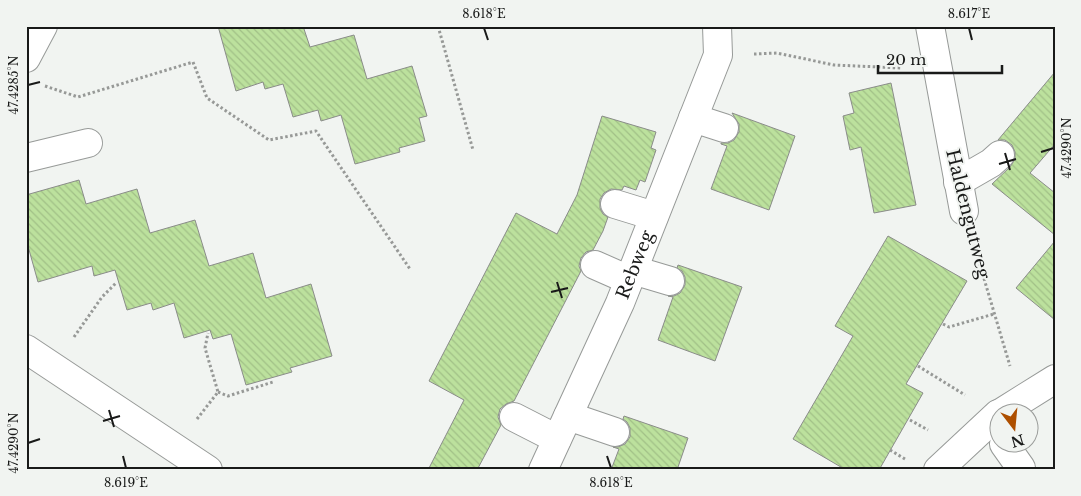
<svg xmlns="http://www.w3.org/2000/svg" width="1081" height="496" font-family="'Libre Baskerville',serif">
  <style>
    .building { fill: url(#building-back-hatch); stroke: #8a8c89 }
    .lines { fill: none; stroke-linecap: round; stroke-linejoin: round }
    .minor-casing { stroke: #979a98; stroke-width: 30 }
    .path { stroke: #979997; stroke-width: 3; stroke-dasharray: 2.5 2.5; stroke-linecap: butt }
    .minor { stroke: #fff; stroke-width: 28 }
    .ticks { fill: none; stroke: #191a19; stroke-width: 2 }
    .labels { text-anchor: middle; stroke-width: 4; stroke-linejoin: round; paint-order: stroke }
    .street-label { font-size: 18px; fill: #191a19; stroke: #f1f4f1 }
    .neatline { fill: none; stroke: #191a19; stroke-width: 2 }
    .ticks-label { font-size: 12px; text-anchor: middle; fill: #191a19 }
  </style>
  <defs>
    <pattern id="building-back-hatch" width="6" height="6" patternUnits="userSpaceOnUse" patternTransform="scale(1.25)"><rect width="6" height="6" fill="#bce19d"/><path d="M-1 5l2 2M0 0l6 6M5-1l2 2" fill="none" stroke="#a1c087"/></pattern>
  </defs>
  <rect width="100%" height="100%" fill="#f1f4f1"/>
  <g class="building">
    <polygon points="218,26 303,26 310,47 354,35 367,79 412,66 427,116 419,118 425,141 399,148 400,152 355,164 341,115 321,121 318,110 293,117 283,84 265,89 263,82 236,91"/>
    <polygon points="1055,72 1055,144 1030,173 1055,193 1055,235 992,184 1010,167 1015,159 1015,152 1012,145 1005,140 998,140"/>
    <polygon points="891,83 916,205 874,213 861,147 850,150 843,116 854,113 849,93"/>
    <polygon points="732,113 795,136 769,210 711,189 727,146 721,144 721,143 728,143 734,140 739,132 739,124"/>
    <polygon points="602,116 656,132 651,148 656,150 645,182 640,180 636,190 624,186 622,190 611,189 604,193 600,199 600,208 603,214 608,217 603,231 593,250 586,252 581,258 579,266 581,271 514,401 506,404 500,409 498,417 501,425 477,470 428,470 464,400 429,381 516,213 557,234 577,195"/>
    <polygon points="79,180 86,204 137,189 150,233 195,220 209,266 253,253 266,298 311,284 332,356 290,368 292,372 246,385 231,334 213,339 210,330 184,338 174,303 153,310 151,303 127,310 115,270 94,276 92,266 38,282 26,239 26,195"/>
    <polygon points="888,236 967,281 906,384 923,393 879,470 846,470 793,439 853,336 835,326"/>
    <polygon points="1055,241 1055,320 1016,288"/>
    <polygon points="678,265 742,287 715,361 658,340 673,297 668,296 674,296 680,293 685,285 685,277 682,271 677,268"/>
    <polygon points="624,416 688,438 677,470 611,470 619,449 613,447 618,447 625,444 630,437 630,428 627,422 623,419"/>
  </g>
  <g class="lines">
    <defs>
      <g id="minor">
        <polyline points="930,26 964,211"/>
        <polyline points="26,58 43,26"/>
        <polyline points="693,118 724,128"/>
        <polyline points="26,158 88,143"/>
        <polyline points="958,182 991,163 1000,155"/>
        <polyline points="615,204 654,216"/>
        <polyline points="595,265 629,280"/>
        <polyline points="633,270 670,281"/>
        <polyline points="26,349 208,470"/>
        <polyline points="999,414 1055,379"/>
        <polyline points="568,416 615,432"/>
        <polyline points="514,417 557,439"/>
        <polyline points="1004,444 1021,468"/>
        <path id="s1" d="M543 470 620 303 718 55 717 26"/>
        <polyline points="938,470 998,414"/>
      </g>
    </defs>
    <use href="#minor" class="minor-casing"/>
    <g class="path">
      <polyline points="438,26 473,150"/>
      <polyline points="754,54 777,53 834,65 901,68"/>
      <polyline points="45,86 78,97 193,62 207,98 269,140 316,131 410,269"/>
      <polyline points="974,245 1010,366"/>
      <polyline points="943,324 949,327 994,314"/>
      <polyline points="74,337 102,297 117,282"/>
      <polyline points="918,366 965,395"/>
      <polyline points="218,392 228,396 273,382"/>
      <polyline points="197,419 218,392 205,348 208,333"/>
      <polyline points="910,420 928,430"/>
      <polyline points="890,450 905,459"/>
    </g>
    <use href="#minor" class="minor"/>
  </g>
  <path class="ticks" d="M484 28 488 40M969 28 972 40M28 85 40 82M1041 152 1054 148M1005 153 1010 170M999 164 1016 159M557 282 562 298M551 292 568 288M109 410 114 427M103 421 120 416M28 443 40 439M123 456 126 468M607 456 611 468"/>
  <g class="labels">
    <g class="street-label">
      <text transform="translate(968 214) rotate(76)" y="6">Haldengutweg</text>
      <text dy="6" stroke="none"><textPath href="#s1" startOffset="225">Rebweg</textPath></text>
    </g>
  </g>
  <rect width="1081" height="496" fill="none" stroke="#f1f4f1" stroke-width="55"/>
  <g transform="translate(1014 428) rotate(164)"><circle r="24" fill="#f1f4f1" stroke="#9b9d9b"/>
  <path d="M0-4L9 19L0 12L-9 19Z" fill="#ae4f00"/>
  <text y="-8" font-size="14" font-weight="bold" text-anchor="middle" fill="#191a19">N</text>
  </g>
  <path d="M878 65v8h124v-8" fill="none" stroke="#191a19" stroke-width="2.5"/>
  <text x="886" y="65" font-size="15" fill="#191a19" stroke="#f1f4f1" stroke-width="4" paint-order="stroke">20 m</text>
  <rect x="28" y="28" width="1026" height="440" class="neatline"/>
  <g class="ticks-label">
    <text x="484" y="18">8.618°E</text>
    <text x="969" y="18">8.617°E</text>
    <text transform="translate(14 85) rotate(-90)" y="4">47.4285°N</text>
    <text transform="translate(1067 148) rotate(-90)" y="4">47.4290°N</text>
    <text transform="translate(14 443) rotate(-90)" y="4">47.4290°N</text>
    <text x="126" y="487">8.619°E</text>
    <text x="611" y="487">8.618°E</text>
  </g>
</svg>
